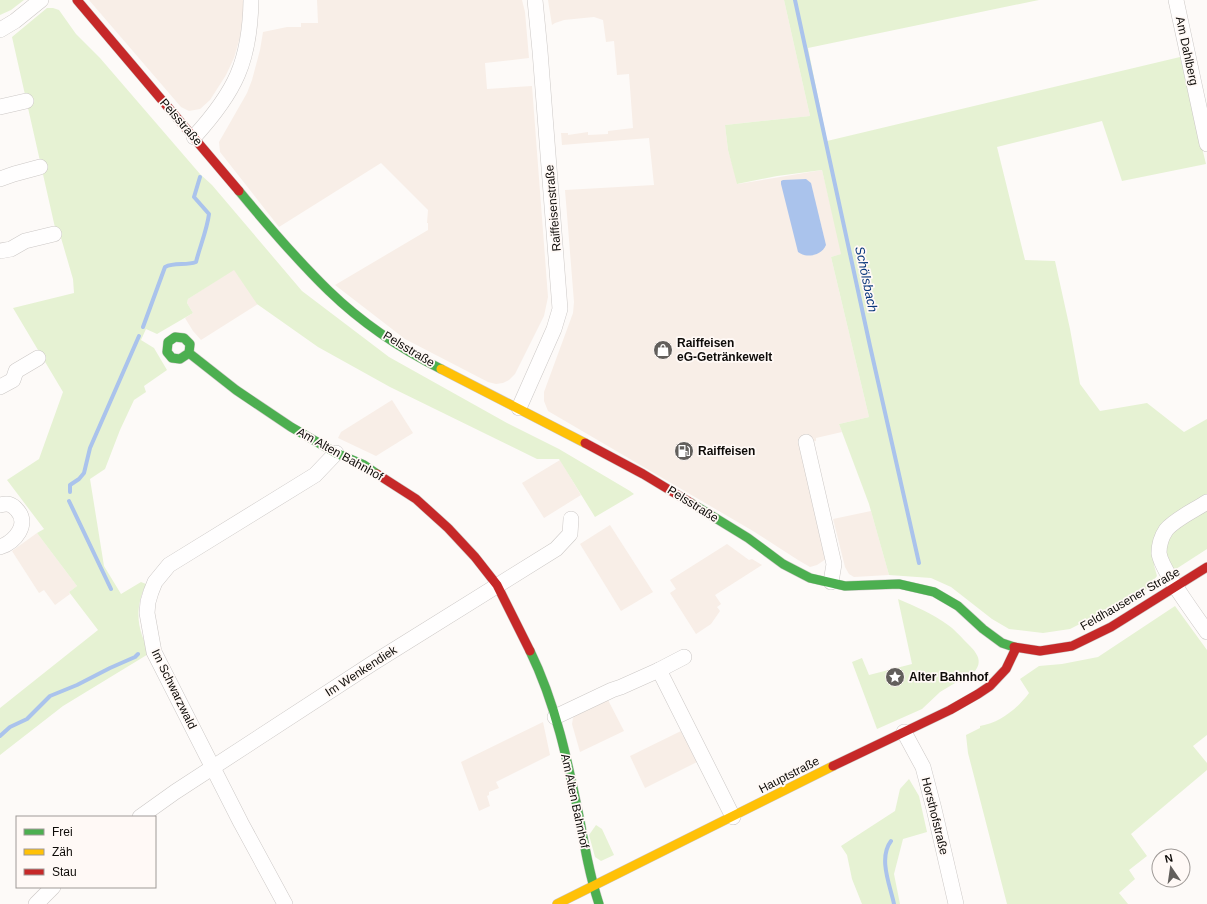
<svg xmlns="http://www.w3.org/2000/svg" width="1207" height="904" font-family="Arial,sans-serif">
  <style>
    .built { fill: #f8eee7 }
    .green { fill: #e6f2d3 }
    .water { fill: #aac3ec }
    .lines { fill: none; stroke-linecap: round; stroke-linejoin: round }
    .stream { stroke: #aac3ec; stroke-width: 4 }
    .street-casing { stroke: #ccc8c6; stroke-width: 16 }
    .fast-casing { stroke: #ccc8c6; stroke-width: 10 }
    .slow-casing { stroke: #ccc8c6; stroke-width: 10 }
    .jam-casing { stroke: #ccc8c6; stroke-width: 10 }
    .street { stroke: #fffefe; stroke-width: 15 }
    .fast { stroke: #4caf50; stroke-width: 9 }
    .slow { stroke: #ffc107; stroke-width: 9 }
    .jam { stroke: #c62828; stroke-width: 9 }
    .labels { text-anchor: middle; stroke-width: 3.5; stroke-linejoin: round; paint-order: stroke }
    .street-label { font-size: 12px; fill: #0e0b08; stroke: #fff9f6 }
    .poi-label { font-size: 12px; font-weight: bold; fill: #0e0b08; stroke: #fff9f6; text-anchor: start }
    .water-label { font-size: 13px; font-style: italic; fill: #09377c; stroke: #fff9f6 }
  </style>
  <rect width="100%" height="100%" fill="#fdfaf8"/>
  <g class="built">
    <polygon points="89,0 244,0 242,30 234,58 226,75 210,100 200,109 189,111 181,107"/>
    <polygon points="317,0 522,0 525,12 529,58 485,63 487,89 532,86 548,297 544,316 515,374 509,380 503,383 496,384 488,382 405,339 335,285 428,230 428,223 427,223 428,210 381,163 279,227 220,152 219,142 247,93 252,80 260,50 263,32 287,27 301,27 301,23 318,23"/>
    <polygon points="548,0 784,0 810,116 725,125 728,150 738,184 822,170 842,254 831,257 869,417 839,424 842,432 816,438 816,441 800,444 826,559 817,565 810,567 798,560 753,531 548,411 544,401 544,392 573,313 574,302 565,190 654,185 649,138 562,145 561,133 568,133 568,135 588,132 588,135 608,134 608,131 633,128 629,74 617,75 614,41 606,42 603,20 594,17 564,20 555,23 552,25"/>
    <polygon points="234,269 258,304 201,340 193,331 185,318 193,313 187,303 188,299"/>
    <polygon points="392,400 413,433 376,456 338,438 341,432"/>
    <polygon points="560,460 581,495 544,518 522,483"/>
    <polygon points="871,511 889,575 854,577 849,574 845,567 833,519"/>
    <polygon points="610,525 653,592 621,611 580,544"/>
    <polygon points="37,533 77,586 69,592 70,594 55,605 44,590 39,593 12,551"/>
    <polygon points="727,544 749,560 752,559 762,565 715,595 721,604 717,607 720,611 711,624 696,634 670,593 676,589 670,580"/>
    <polygon points="607,698 624,731 580,752 572,724 573,718 575,714"/>
    <polygon points="543,722 550,755 496,782 499,788 489,792 489,795 487,796 490,806 479,811 461,762"/>
    <polygon points="681,731 683,736 687,737 699,761 645,788 630,756"/>
  </g>
  <g class="green">
    <polygon points="0,0 24,0 11,10 0,15"/>
    <polygon points="784,0 1039,0 808,48 827,141 1180,57 1206,164 1122,181 1102,121 997,147 1025,260 1055,261 1070,329 1080,384 1100,411 1147,403 1184,432 1207,419 1207,494 1161,525 1155,548 1154,565 1157,576 1145,591 1070,629 1043,633 1009,629 992,619 951,587 931,578 889,575 869,504 839,424 869,417 831,257 841,254 822,170 777,176 737,184 728,150 725,125 810,116"/>
    <path d="M47 8H53L59 10 76 34 100 58 200 174 212 185 302 291 389 357 507 423 559 449 630 491 634 494 595 517 559 459H537L390 387 318 347 257 304 234 270 188 299 187 303 193 313 157 334 146 329 141 340 154 348 167 370 144 386 146 392 134 400 120 430 105 469 90 479 104 566 121 594 141 582 146 584C134 610 137 629 150 653L63 706 0 755V708L98 630 69 592 77 586 37 533 44 529 7 480 39 459 63 392 13 308 74 293 73 279 59 231 56 232 12 37Z"/>
    <path d="M1207 509V549L1176 569H1173C1171 565 1168 560 1166 555 1161 532 1191 520 1207 509Z"/>
    <path d="M898 599C915 606 933 614 948 625 954 629 959 635 964 640 973 649 985 659 975 671L940 692 922 709 877 729 852 662 862 658 869 675 912 664Z"/>
    <path d="M1175 606 1207 650V735L1193 746 1207 763V770L1131 834 1147 856 1129 870 1135 879 1119 893 1128 904H1007L968 753 966 735 980 728V726C1000 723 1018 708 1029 693L1020 679 1039 666 1062 664 1098 657Z"/>
    <polygon points="909,779 919,796 927,832 903,839 894,874 900,904 862,904 852,879 847,855 841,846 895,811 900,789"/>
    <polygon points="596,825 602,829 614,855 601,861 595,857 589,835"/>
  </g>
  <path class="water" d="M806 179 811 183 826 245C822 255 807 259 798 252L781 184V181L783 180Z"/>
  <g class="lines">
    <g class="stream">
      <polyline points="795,0 870,346 919,563"/>
      <path d="M143 327 165 267C175 262 186 266 196 262 200 246 207 230 209 214L194 197 200 177"/>
      <polyline points="70,492 70,485 79,479 84,473 90,448 139,336"/>
      <polyline points="69,501 111,589"/>
      <polyline points="0,736 10,727 27,719 50,696 77,685 110,668 135,657 138,654"/>
      <path d="M891 841C878 858 890 885 894 904"/>
    </g>
    <defs>
      <g id="street">
        <polyline points="1176,0 1207,144"/>
        <polyline points="0,30 15,21 41,0"/>
        <polyline points="0,107 26,101"/>
        <path d="M194 137C235 92 250 62 251 0"/>
        <polyline points="0,179 14,174 40,167"/>
        <polyline points="0,251 11,249 25,241 54,234"/>
        <polyline points="0,387 13,380 16,371 38,358"/>
        <polyline points="519,408 554,329 560,309 540,51 535,0"/>
        <polyline points="806,442 834,564 831,582"/>
        <path d="M1207 502C1195 510 1175 519 1166 530 1162 536 1159 545 1159 553 1161 570 1196 616 1207 632"/>
        <path d="M0 505C8 503 12 504 17 510 30 524 15 542 0 547"/>
        <polyline points="659,670 684,657"/>
        <polyline points="555,717 612,690 621,687 659,670 733,817"/>
        <polyline points="904,732 923,767 934,809 956,904"/>
        <polyline points="140,817 175,792 373,663 556,549 570,534 571,519"/>
        <polyline points="36,904 53,887"/>
        <polyline points="285,904 241,823 154,652 147,613 148,602 151,592 155,582 169,565 315,475 336,453"/>
      </g>
      <g id="fast">
        <path d="M239 191C268 226 297 260 329 291 361 322 401 349 441 369"/>
        <polyline points="189,353 190,344 184,338 175,337 168,342 167,352 172,358 180,359 189,353 236,390 291,427 336,453 364,465 377,474"/>
        <polyline points="691,503 748,538 783,564 810,578 845,586 899,584 934,592 958,606 983,629 1002,643 1014,647"/>
        <path d="M530 651C556 704 568 763 580 821 585 849 590 877 599 904"/>
      </g>
      <g id="slow">
        <polyline points="441,369 585,443"/>
        <polyline points="557,904 833,766"/>
      </g>
      <g id="jam">
        <polyline points="77,0 239,191"/>
        <polyline points="585,443 643,474 691,503"/>
        <polyline points="377,474 416,499 448,528 475,557 497,585 530,651"/>
        <polyline points="1014,647 1040,651 1072,646 1111,627 1207,567"/>
        <polyline points="833,766 950,710 978,694 990,686 1006,669 1016,648"/>
      </g>
    </defs>
    <use href="#street" class="street-casing"/>
    <use href="#fast" class="fast-casing"/>
    <use href="#slow" class="slow-casing"/>
    <use href="#jam" class="jam-casing"/>
    <use href="#street" class="street"/>
    <use href="#fast" class="fast"/>
    <use href="#slow" class="slow"/>
    <use href="#jam" class="jam"/>
  </g>
  <defs>
    <symbol id="shop-disc" viewBox="-11 -11 22 22"><circle r="9.5" fill="#625f5c" stroke="#fff9f6"/><path d="M-5-2.5h2.3a2.7 3.5 0 0 1 5.4 0H5L5.5 6h-11ZM-1.5-2.5h3a1.5 2.3 0 0 0-3 0Z" fill="#fff"/></symbol>
    <symbol id="fuel-disc" viewBox="-11 -11 22 22"><circle r="9.5" fill="#625f5c" stroke="#fff9f6"/><path d="M-5.5-6h7V0h2V4h1.3V-2.5L3-4.5l.8-.8L6-3V5H2.5V1h-1V6h-7ZM-4.2-4.7v3.2H.2V-4.7Z" fill="#fff"/></symbol>
    <symbol id="sight-disc" viewBox="-11 -11 22 22"><circle r="9.5" fill="#625f5c" stroke="#fff9f6"/><path d="M0-6L1.8-2.2L6-1.7L2.9 1.2L3.7 5.4L0 3.3L-3.7 5.4L-2.9 1.2L-6-1.7L-1.8-2.2Z" fill="#fff"/></symbol>
  </defs>
  <g fill-rule="evenodd">
    <use href="#shop-disc" x="652" y="339" width="22" height="22"/>
    <use href="#fuel-disc" x="673" y="440" width="22" height="22"/>
    <use href="#sight-disc" x="884" y="666" width="22" height="22"/>
  </g>
  <g class="labels">
    <g class="street-label">
      <text transform="translate(1187 51) rotate(78)" y="4">Am Dahlberg</text>
      <text transform="translate(181 122) rotate(49)" y="4">Pelsstraße</text>
      <text transform="translate(553 208) rotate(-95)" y="4">Raiffeisenstraße</text>
      <text transform="translate(409 349) rotate(31)" y="4">Pelsstraße</text>
      <text transform="translate(340 454) rotate(29)" y="4">Am Alten Bahnhof</text>
      <text transform="translate(693 504) rotate(32)" y="4">Pelsstraße</text>
      <text transform="translate(1130 599) rotate(-30)" y="4">Feldhausener Straße</text>
      <text transform="translate(361 671) rotate(-33)" y="4">Im Wenkendiek</text>
      <text transform="translate(174 689) rotate(64)" y="4">Im Schwarzwald</text>
      <text transform="translate(789 775) rotate(-27)" y="4">Hauptstraße</text>
      <text transform="translate(575 801) rotate(78)" y="4">Am Alten Bahnhof</text>
      <text transform="translate(935 816) rotate(76)" y="4">Horsthofstraße</text>
    </g>
    <g class="poi-label">
      <text x="677" y="347">Raiffeisen<tspan x="677" dy="14">eG-Getränkewelt</tspan></text>
      <text x="698" y="455">Raiffeisen</text>
      <text x="909" y="681">Alter Bahnhof</text>
    </g>
    <g class="water-label">
      <text transform="translate(867 279) rotate(78)" y="5">Schölsbach</text>
    </g>
  </g>
  <rect x="16" y="816" width="140" height="72" fill="#fff9f6" stroke="#9f9a97"/>
  <rect x="24" y="829" width="20" height="6" fill="#4caf50" stroke="#9f9a97"/>
  <text x="52" y="836" font-size="12" fill="#0e0b08">Frei</text>
  <rect x="24" y="849" width="20" height="6" fill="#ffc107" stroke="#9f9a97"/>
  <text x="52" y="856" font-size="12" fill="#0e0b08">Zäh</text>
  <rect x="24" y="869" width="20" height="6" fill="#c62828" stroke="#9f9a97"/>
  <text x="52" y="876" font-size="12" fill="#0e0b08">Stau</text>
  <g transform="translate(1171 868) rotate(347)"><circle r="19" fill="#fff9f6" stroke="#9f9a97"/>
  <path d="M0-3L7 15L0 10L-7 15Z" fill="#625f5c"/>
  <text y="-6" font-size="11" font-weight="bold" text-anchor="middle" fill="#0e0b08">N</text>
  </g>
</svg>
